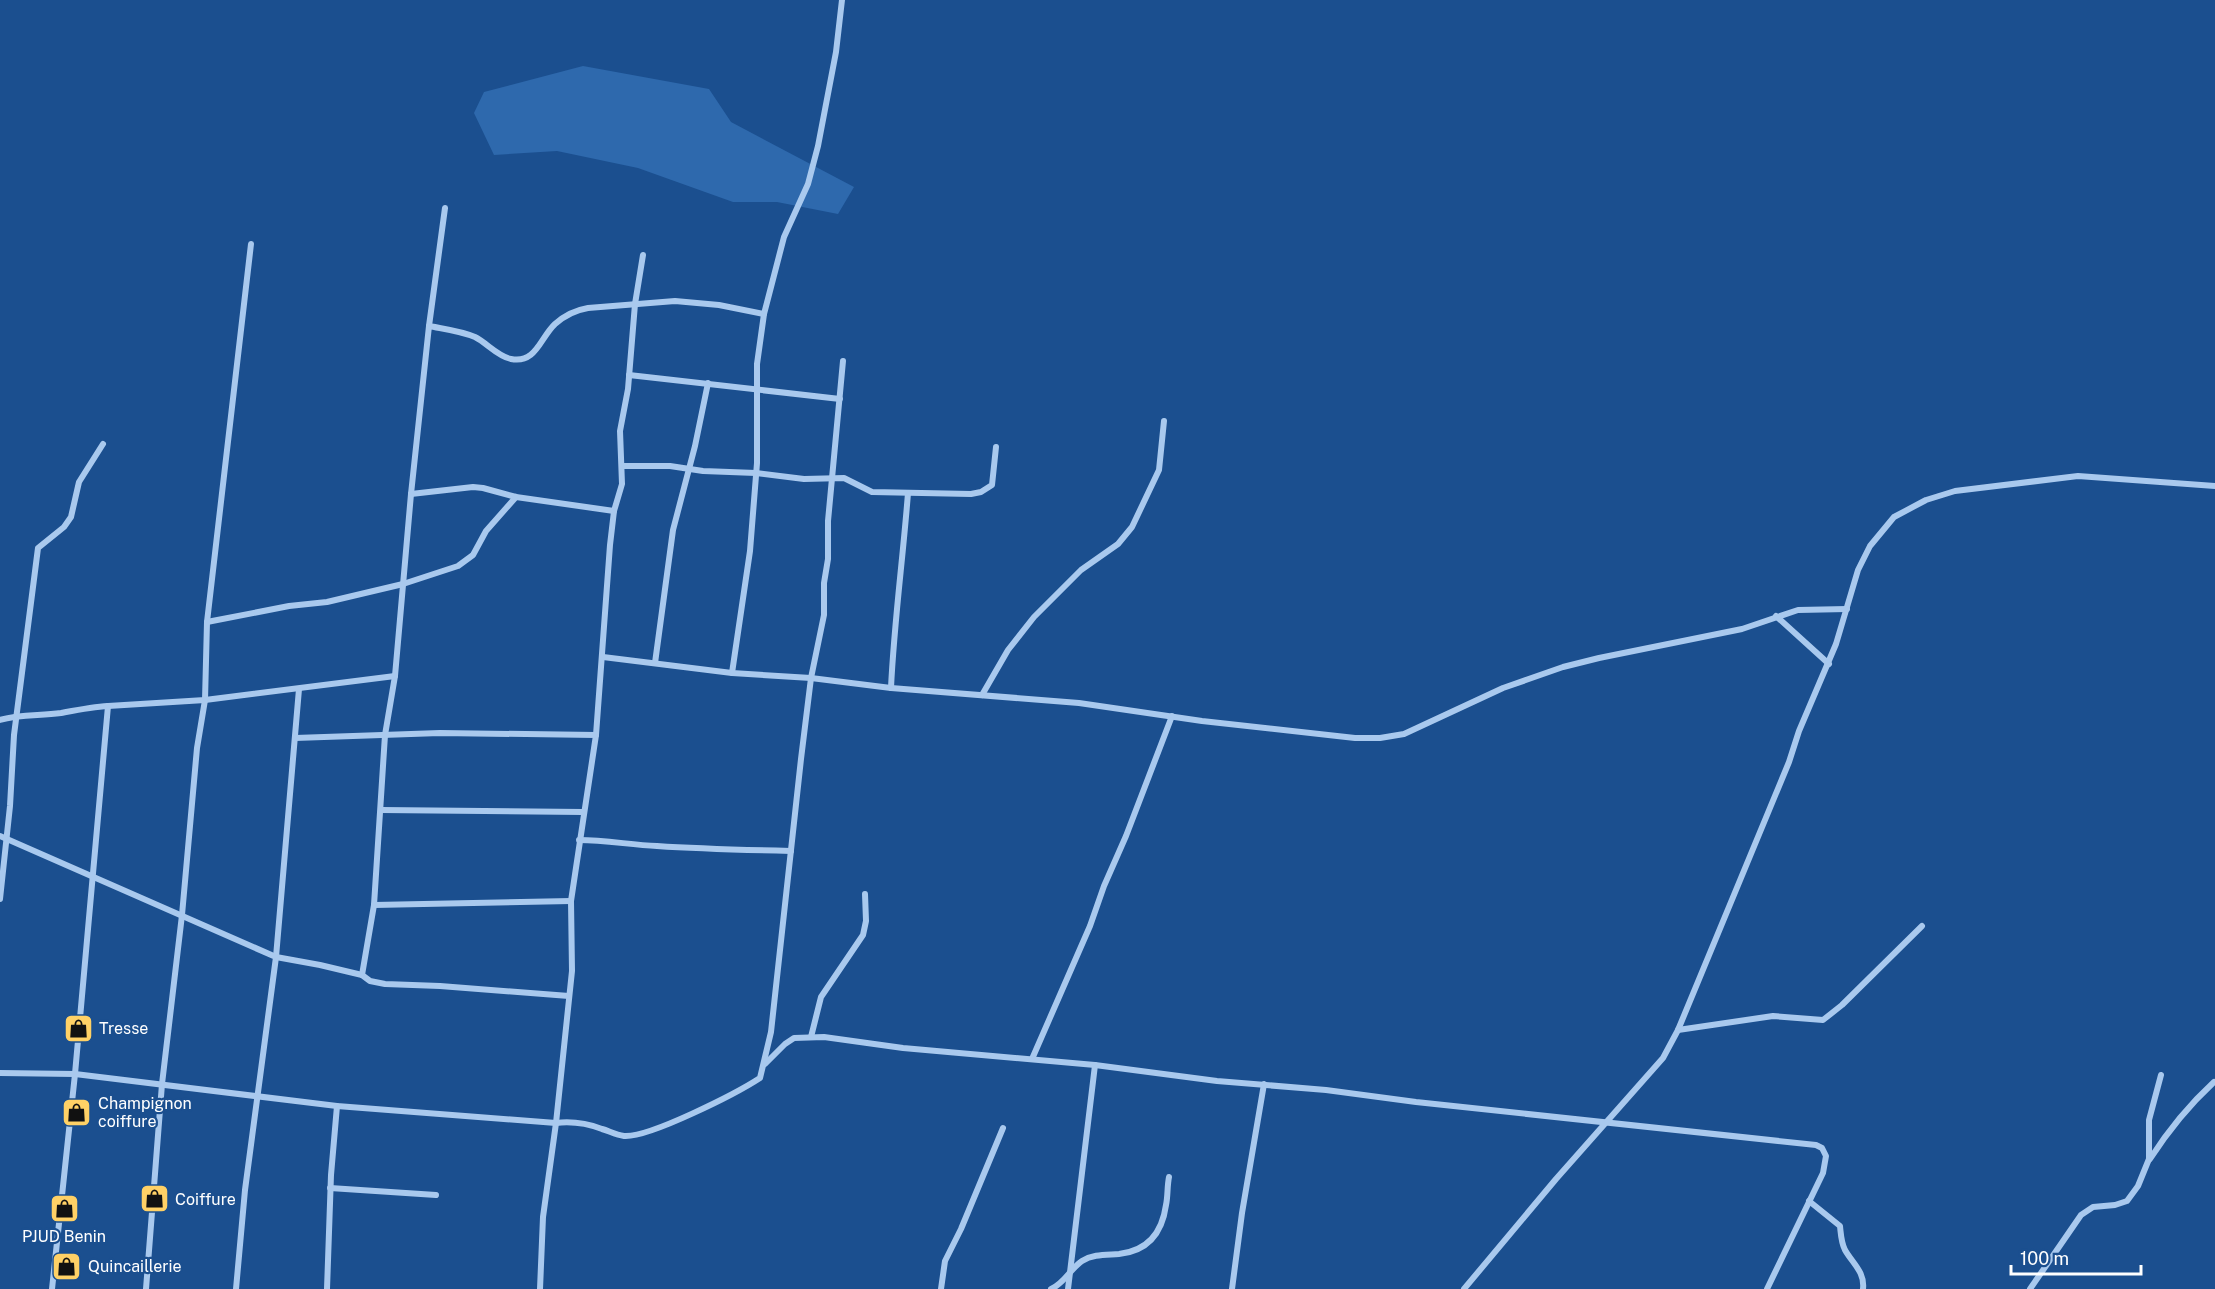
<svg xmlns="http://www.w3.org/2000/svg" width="2215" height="1289" font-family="'Public Sans',sans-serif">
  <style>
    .green { fill: #2e69ad }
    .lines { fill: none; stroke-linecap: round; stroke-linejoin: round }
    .street { stroke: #a9c9ee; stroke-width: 6 }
    .labels { text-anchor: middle; stroke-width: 4.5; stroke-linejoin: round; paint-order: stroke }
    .poi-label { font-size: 16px; fill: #fff; stroke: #1b4f8f; text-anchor: start }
  </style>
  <rect width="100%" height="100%" fill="#1b4f8f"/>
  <polygon class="green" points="583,66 709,89 731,122 854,187 838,214 777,202 733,202 638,168 557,151 494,155 474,113 484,92"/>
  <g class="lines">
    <g class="street">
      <polyline points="445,208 429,326 411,494 395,676 385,735 374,905 362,975 370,981 385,984 440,986 569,996"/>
      <path d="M429 326C444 329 461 331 475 337 487 343 497 356 511 359 536 364 540 338 555 324 564 316 576 310 588 308L675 301 719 305 764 314"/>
      <polyline points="629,375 840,399"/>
      <polyline points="622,466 670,466 703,471 756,473 804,479 844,478 872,492 971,494 981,492 992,485 996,447"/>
      <polyline points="411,494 473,487 483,488 516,497 614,511"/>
      <polyline points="1776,616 1829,664"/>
      <polyline points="207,622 289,606 327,602 403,584 458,566 473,555 486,531 516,497"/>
      <polyline points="603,657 732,673 811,678 891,688 1079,703 1202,721 1355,738 1380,738 1404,734 1503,688 1563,667 1599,658 1742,629 1798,610 1847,609"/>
      <polyline points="655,663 673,530 695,446 708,383"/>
      <polyline points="732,673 750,551 757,463 757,364 764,314 784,237 808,184 818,146 836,52 842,0"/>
      <path d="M891 688C894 623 903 558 908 493"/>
      <polyline points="299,689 276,957 320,965 362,975"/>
      <polyline points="982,695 1008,650 1034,617 1081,570 1118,544 1132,527 1159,470 1164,421"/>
      <polyline points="108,706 205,700 395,676"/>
      <path d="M0 720C20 714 40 716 61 713 77 710 92 707 108 706L75 1074 52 1289"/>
      <polyline points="596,735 610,545 614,511 622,484 620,431 628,389 635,304 643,255"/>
      <polyline points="295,738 440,733 596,735 571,901 572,971 556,1123 543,1217 540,1289"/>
      <polyline points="381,810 583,812"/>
      <polyline points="0,836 276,957 245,1190 236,1289"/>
      <path d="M579 840C606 840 631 845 657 846 702 849 746 850 791 851"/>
      <polyline points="0,899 10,806 14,735 38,548 64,527 71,517 79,482 103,444"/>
      <polyline points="374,905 571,901"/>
      <polyline points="1678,1030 1773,1016 1823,1020 1842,1005 1922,926"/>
      <polyline points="811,1037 821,997 863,935 866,921 865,894"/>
      <polyline points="1032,1059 1090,926 1104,886 1126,836 1172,716"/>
      <polyline points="765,1064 785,1044 794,1038 824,1037 903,1048 1095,1065 1217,1081 1326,1090 1416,1102 1816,1145 1822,1148 1826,1156 1823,1173 1767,1289"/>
      <path d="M0 1073 75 1074 337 1106 556 1123C573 1121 586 1123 602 1129 609 1131 616 1135 624 1136 649 1138 737 1093 760 1078L771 1032 801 759 811 678 824 615V583L828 559V521L843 361"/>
      <path d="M2150 1159C2168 1131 2189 1105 2214 1082"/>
      <polyline points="330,1188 436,1195"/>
      <path d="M1809 1201 1840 1226C1841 1235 1841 1242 1845 1250 1853 1264 1865 1272 1863 1289"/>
      <polyline points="146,1289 162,1084 182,915 197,748 205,700 207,622 251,244"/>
      <polyline points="327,1289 331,1175 337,1106"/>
      <polyline points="941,1289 945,1261 961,1229 1003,1128"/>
      <path d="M1051 1289C1065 1283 1070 1269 1082 1261 1093 1254 1106 1255 1119 1254 1147 1251 1162 1234 1166 1205 1168 1196 1167 1187 1169 1177"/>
      <polyline points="1068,1289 1095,1065"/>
      <polyline points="1232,1289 1242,1213 1264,1084"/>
      <polyline points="1464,1289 1556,1179 1663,1058 1678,1030 1789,762 1799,731 1836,644 1858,570 1870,546 1894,517 1926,500 1955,491 2078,476 2215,486"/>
      <polyline points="2030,1289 2081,1215 2093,1207 2115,1205 2127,1201 2138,1186 2149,1159 2149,1120 2161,1075"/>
    </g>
  </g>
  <defs>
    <symbol id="shop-square" viewBox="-11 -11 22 22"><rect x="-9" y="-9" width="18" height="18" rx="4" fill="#ffd166" stroke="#1b4f8f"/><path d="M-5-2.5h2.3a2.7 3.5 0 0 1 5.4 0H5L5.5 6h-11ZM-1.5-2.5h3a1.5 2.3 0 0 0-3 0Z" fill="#111"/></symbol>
  </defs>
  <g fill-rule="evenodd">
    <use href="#shop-square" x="62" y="1012" width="33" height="33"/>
    <use href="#shop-square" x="60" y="1096" width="33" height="33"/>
    <use href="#shop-square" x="138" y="1182" width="33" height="33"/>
    <use href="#shop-square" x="48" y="1192" width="33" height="33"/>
    <use href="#shop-square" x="50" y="1250" width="33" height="33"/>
  </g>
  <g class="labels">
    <g class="poi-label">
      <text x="99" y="1034">Tresse</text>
      <text x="98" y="1109">Champignon<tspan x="98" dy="18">coiffure</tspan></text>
      <text x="175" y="1205">Coiffure</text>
      <text x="64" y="1242" text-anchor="middle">PJUD Benin</text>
      <text x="88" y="1272">Quincaillerie</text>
    </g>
  </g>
  <path d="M2011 1265v9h130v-9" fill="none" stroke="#ffffff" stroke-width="3"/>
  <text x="2020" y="1265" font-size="18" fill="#ffffff" stroke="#1b4f8f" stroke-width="4.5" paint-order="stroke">100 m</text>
</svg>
